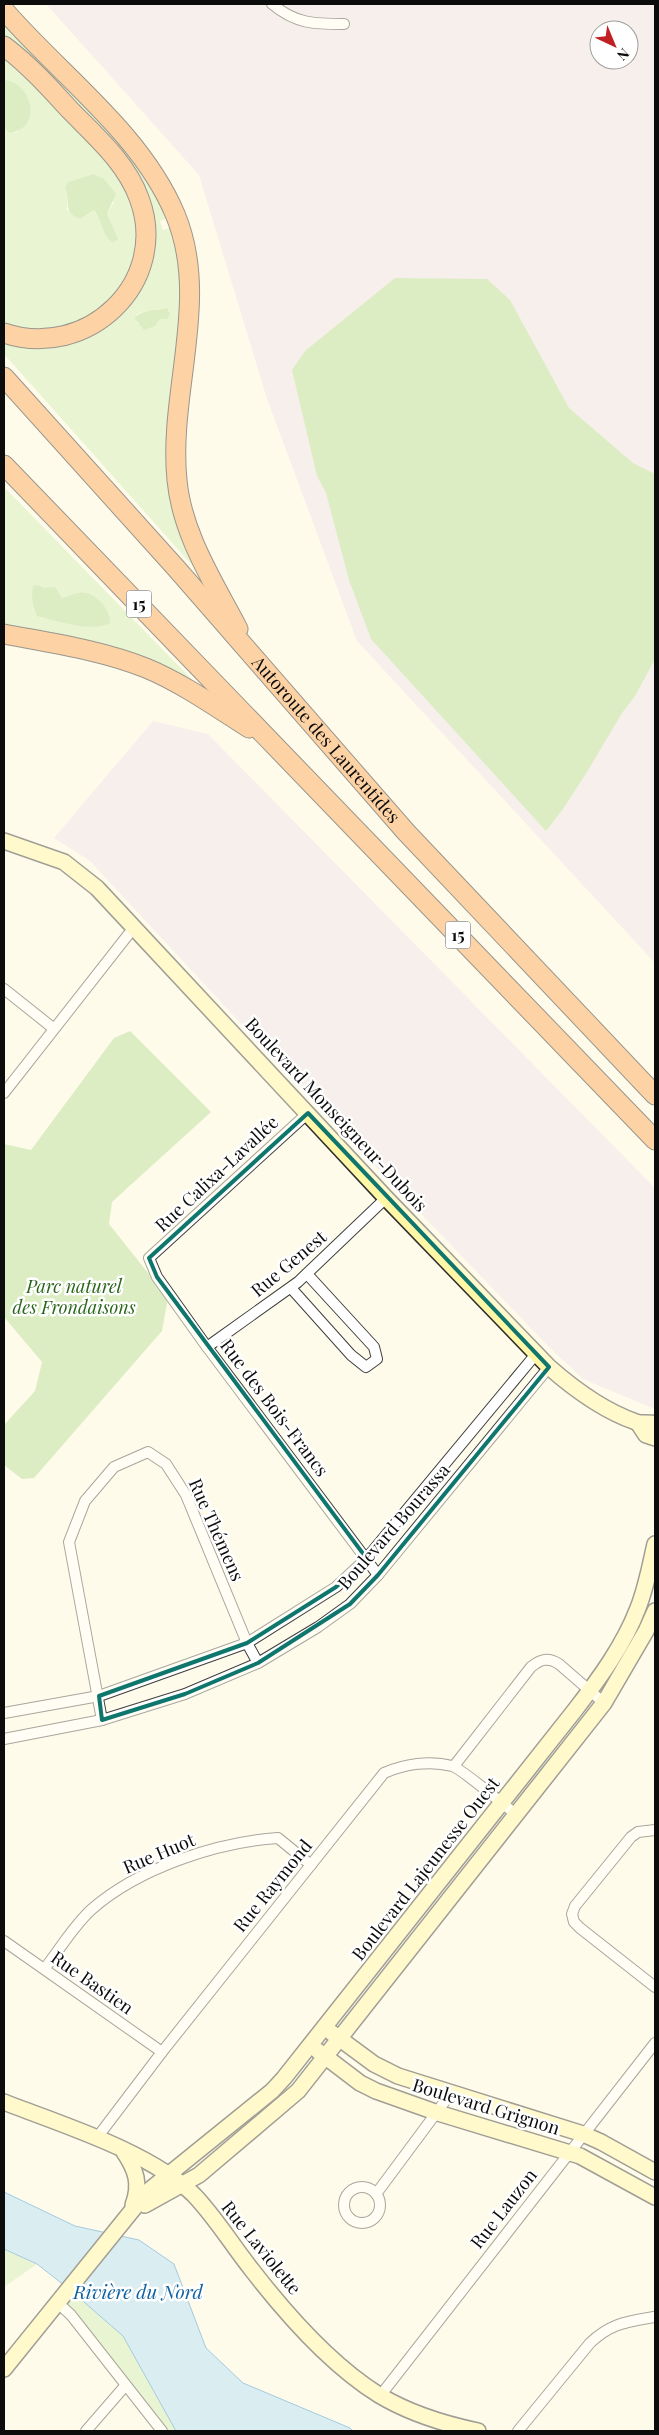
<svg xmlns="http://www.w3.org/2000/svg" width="659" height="2435" font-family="'Playfair Display',serif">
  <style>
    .industrial { fill: #eae0ec; fill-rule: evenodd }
    .green { fill: #cfebb3; fill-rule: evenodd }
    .forest { fill: #b2dc92 }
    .water { fill: #aedbf9; stroke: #3190d3 }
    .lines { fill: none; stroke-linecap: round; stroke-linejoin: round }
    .street-casing { stroke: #3f3f3f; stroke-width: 12 }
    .secondary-casing { stroke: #2e2e2e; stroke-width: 18 }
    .highway-casing { stroke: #1d1d1d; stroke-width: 21 }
    .street { stroke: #fff; stroke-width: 10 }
    .secondary { stroke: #fff6a6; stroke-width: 15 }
    .highway { stroke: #fa9f4e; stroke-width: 19 }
    .marked { fill: none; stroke: #0f766e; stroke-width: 4; stroke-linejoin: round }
    .labels { text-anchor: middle; stroke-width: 5; stroke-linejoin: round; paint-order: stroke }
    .shield { fill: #fff; stroke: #555; stroke-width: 1 }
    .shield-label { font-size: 16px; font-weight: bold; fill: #0c0c0c }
    .street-label { font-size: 18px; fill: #0c0c0c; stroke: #fff }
    .park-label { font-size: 18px; font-style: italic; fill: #29661a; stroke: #fff }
    .water-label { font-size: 19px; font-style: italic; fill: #1161a2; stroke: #fff }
  </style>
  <rect width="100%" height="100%" fill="#fffbeb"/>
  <g class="industrial">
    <path d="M46 4H655V963L357 641 267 399 199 175ZM599 30H629V60H599Z"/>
    <polygon points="153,721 208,734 655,1188 655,1409 583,1379 547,1345 309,1097 90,861 54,838"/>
  </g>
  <g class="green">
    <path d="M4 19 139 164 170 217 160 221 163 230 173 227 177 241 182 297 168 437 200 574 4 354V340C71 365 151 315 155 243 156 226 151 209 146 194L13 43 4 36ZM167 308 137 324 136 315C151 307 153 312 167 308Z"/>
    <path d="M4 57 94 146 126 185 139 238 128 279 97 314 47 332 4 326V127L9 133 17 132 29 120 21 89 4 80ZM93 174 114 202 107 214 117 239 113 243C102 237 102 220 94 210L80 219 67 210 68 194 65 187 68 182Z"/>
    <path d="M4 487 204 692 4 627ZM38 585 62 598C76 597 81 590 95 598L53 619 42 618 33 609 32 593Z"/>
    <polygon points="4,2249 37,2264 4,2287"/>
    <polygon points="69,2289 123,2336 176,2431 162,2431 57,2302"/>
  </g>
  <g class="forest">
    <path d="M4 80C33 83 43 129 9 133L4 127Z"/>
    <path d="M93 174 104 179 116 194 107 214 118 239 113 243C102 237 102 220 94 210L80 219C61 211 72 203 65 187L68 182Z"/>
    <polygon points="395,278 487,279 510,300 569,408 633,463 655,474 655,659 635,696 622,713 587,772 563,809 546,831 371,639 349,580 326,493 317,476 292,370 305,351"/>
    <path d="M167 308 170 314 167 319H160L155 326 144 330 135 319 136 316C151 307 153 312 167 308Z"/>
    <path d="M38 585 44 588 55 587 62 598C69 597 72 594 78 593 93 589 111 609 110 623 95 633 55 621 37 616 32 607 31 597 33 586Z"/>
    <polygon points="130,1031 211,1112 112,1202 109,1224 168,1298 162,1331 34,1478 22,1479 4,1465 4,1425 35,1391 42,1362 4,1317 4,1144 31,1150 114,1038"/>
  </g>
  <polygon class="water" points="4,2192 75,2226 139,2240 174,2264 206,2348 243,2383 350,2428 353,2431 176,2431 123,2336 69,2289 37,2264 4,2249"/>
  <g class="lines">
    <defs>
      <g id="street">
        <path d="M272 4C296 24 314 24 344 24"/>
        <polyline points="4,989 53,1028"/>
        <polyline points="4,1093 135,926"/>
        <polyline points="308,1113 149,1258 157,1277 207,1347 378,1575"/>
        <polyline points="291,1288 351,1355 366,1367 377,1359 374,1347 307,1274"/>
        <polyline points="207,1347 298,1282 386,1198"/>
        <polyline points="4,1713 99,1696 247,1643 336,1587 366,1559 536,1354"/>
        <polyline points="102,1720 69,1542 85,1501 114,1467 148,1452 166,1464 186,1495 247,1643 258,1663"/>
        <polyline points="4,1739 102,1720 185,1694 258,1663 318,1627 350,1604 378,1575 549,1367"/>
        <path d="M454 1766 531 1667C541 1659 548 1657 559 1664L604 1703"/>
        <polyline points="655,1830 638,1832 631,1837 575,1906 572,1914 574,1922 580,1928 655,1987"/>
        <polyline points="4,1941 162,2052"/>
        <path d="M45 1968C60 1949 74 1925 92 1909 139 1868 217 1842 278 1838L311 1865"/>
        <path d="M96 2139 162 2052 384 1773C404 1764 430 1760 452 1766 461 1768 506 1807 517 1815"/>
        <circle cx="362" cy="2205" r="18"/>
        <polyline points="376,2194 451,2093"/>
        <polyline points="57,2302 71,2315 162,2431"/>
        <polyline points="380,2396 655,2043"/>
        <polyline points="86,2431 125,2386"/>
        <path d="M518 2431 590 2343C611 2323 626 2322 654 2317"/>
      </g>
      <g id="secondary">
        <path d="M4 841 64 862 97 888 386 1198 549 1367C574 1389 604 1411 636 1422 642 1424 649 1422 655 1424"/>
        <polyline points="638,1423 646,1435 655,1438"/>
        <polyline points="332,2033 374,2064 398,2076 583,2134 601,2142 655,2172"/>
        <polyline points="318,2051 360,2083 376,2091 438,2113 580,2156 655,2197"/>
        <path d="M4 2102C62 2125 149 2151 194 2195 216 2218 232 2245 252 2270 286 2314 331 2365 379 2395 409 2413 444 2424 478 2431"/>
        <path d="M124 2152C136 2170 141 2184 133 2205"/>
        <polyline points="145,2205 199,2175 298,2091 604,1703 646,1631 655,1611"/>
        <path d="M4 2369 147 2192 272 2091 284 2078 575 1710C599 1679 624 1645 638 1608 646 1588 650 1566 655 1544"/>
      </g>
      <g id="highway">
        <path d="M4 10C60 75 141 133 175 214 211 299 168 392 177 480 182 534 213 581 238 629"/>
        <path d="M4 46C28 64 49 87 69 109 95 136 126 162 139 198 171 282 87 361 4 333"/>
        <path id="s1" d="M4 377 176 568 406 832 655 1095"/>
        <polyline points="4,465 655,1140"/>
        <path d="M4 634C51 643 101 650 146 668 182 683 216 707 249 728"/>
      </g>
    </defs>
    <use href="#street" class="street-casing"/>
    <use href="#secondary" class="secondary-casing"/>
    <use href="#highway" class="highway-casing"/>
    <use href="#street" class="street"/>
    <use href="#secondary" class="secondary"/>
    <use href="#highway" class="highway"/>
  </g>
  <path d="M0 0H659V2435H0ZM308 1113 549 1367 378 1575 350 1604 258 1663 185 1694 102 1720 99 1696 247 1643 336 1587 367 1559 157 1277 149 1258Z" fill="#fffbeb" fill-opacity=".55" fill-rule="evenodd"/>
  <path class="marked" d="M308 1113 549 1367 378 1575 350 1604 258 1663 185 1694 102 1720 99 1696 247 1643 336 1587 367 1559 157 1277 149 1258Z"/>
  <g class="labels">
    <g class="shield">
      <rect x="126.5" y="590.5" width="25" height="27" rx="4"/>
      <rect x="445.5" y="921.5" width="25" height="27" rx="4"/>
    </g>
    <g class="shield-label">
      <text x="139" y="610">15</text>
      <text x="458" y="941">15</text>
    </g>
    <g class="street-label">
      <text dy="6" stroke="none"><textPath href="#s1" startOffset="485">Autoroute des Laurentides</textPath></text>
      <text transform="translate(336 1115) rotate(47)" y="6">Boulevard Monseigneur-Dubois</text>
      <text transform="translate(217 1174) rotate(-43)" y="6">Rue Calixa-Lavallée</text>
      <text transform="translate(289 1264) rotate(-40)" y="6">Rue Genest</text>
      <text transform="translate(274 1408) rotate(53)" y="6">Rue des Bois-Francs</text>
      <text transform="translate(394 1527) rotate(-49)" y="6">Boulevard Bourassa</text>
      <text transform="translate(216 1530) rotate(66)" y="6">Rue Thémens</text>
      <text transform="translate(159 1854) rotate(-23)" y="6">Rue Huot</text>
      <text transform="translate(426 1869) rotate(-52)" y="6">Boulevard Lajeunesse Ouest</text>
      <text transform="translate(273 1886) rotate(-51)" y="6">Rue Raymond</text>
      <text transform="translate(92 1983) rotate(35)" y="6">Rue Bastien</text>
      <text transform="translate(486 2107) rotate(17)" y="6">Boulevard Grignon</text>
      <text transform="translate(504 2209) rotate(-52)" y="6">Rue Lauzon</text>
      <text transform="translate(261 2248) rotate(51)" y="6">Rue Laviolette</text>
    </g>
    <g class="park-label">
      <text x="74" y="1293">Parc naturel<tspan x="74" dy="21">des Frondaisons</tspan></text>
    </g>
    <g class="water-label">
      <text x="138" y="2299">Rivière du Nord</text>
    </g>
  </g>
  <rect width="659" height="2435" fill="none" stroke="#0c0c0c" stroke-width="10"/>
  <g transform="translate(614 45) rotate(136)"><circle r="24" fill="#ffffff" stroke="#9e9e9e"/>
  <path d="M0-4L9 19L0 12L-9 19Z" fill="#c11f24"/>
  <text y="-8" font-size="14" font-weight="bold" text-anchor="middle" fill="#0c0c0c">N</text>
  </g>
</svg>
